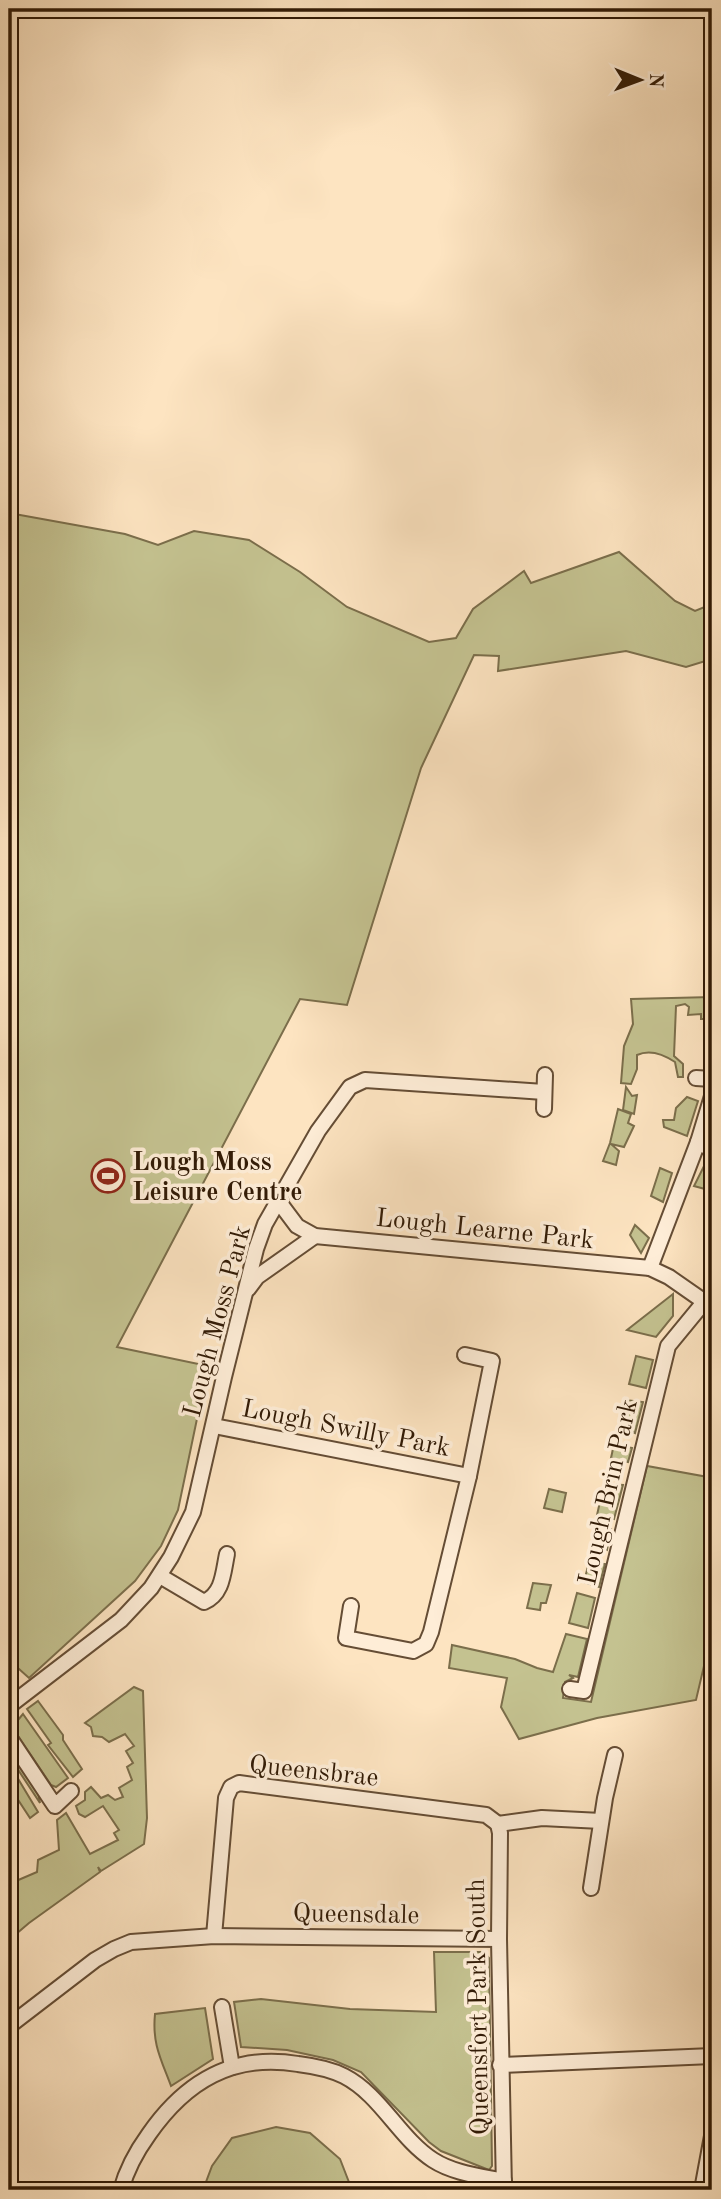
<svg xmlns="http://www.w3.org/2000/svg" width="721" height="2199" font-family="'Old Standard TT',serif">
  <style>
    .green { fill: #c4c290; stroke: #7b6e4b; stroke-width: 2 }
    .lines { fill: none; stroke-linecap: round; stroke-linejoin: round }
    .minor-casing { stroke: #654d35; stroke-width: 18 }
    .minor { stroke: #feedd7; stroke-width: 14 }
    .labels { text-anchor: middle; stroke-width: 7; stroke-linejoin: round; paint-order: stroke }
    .poi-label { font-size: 26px; font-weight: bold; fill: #321b06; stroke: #feedd7; text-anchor: start }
    .street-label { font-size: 26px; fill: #321b06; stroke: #feedd7 }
  </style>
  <rect width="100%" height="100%" fill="#fde4c1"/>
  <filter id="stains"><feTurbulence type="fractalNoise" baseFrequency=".00286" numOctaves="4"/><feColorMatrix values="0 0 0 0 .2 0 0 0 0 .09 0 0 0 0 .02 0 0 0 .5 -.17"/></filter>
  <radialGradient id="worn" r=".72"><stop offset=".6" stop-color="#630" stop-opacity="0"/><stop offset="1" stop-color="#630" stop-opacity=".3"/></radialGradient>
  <g class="green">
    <polygon points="9,513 125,534 158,545 194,531 249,540 300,572 347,607 429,642 456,638 473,609 524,571 531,583 619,552 675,601 695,611 712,604 712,659 686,667 626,651 498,671 499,656 474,655 421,768 347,1005 300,999 117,1347 208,1366 178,1510 161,1546 135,1581 29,1678 9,1660"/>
    <path d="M712 997V1013H708V1019H701V1014L688 1015 689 1007 685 1004 676 1006 674 1056 683 1064V1077H678L675 1062C663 1054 650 1049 637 1055V1069L631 1084 621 1083 624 1046 633 1024 631 999Z"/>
    <polygon points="626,1087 632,1096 637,1095 634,1114 623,1110"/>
    <polygon points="687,1097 698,1101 687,1136 664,1127 663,1120 674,1120 676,1108"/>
    <polygon points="618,1109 631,1114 628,1123 634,1126 624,1147 611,1144 619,1151 616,1165 603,1161 610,1143"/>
    <polygon points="712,1162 712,1171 705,1189 694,1186 705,1164"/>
    <polygon points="660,1168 672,1173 663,1202 651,1196"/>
    <polygon points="635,1225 649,1238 641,1253 630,1235"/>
    <polygon points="673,1294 673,1316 656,1337 627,1330"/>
    <polygon points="636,1356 653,1360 646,1388 629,1384"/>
    <polygon points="625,1400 643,1402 635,1433 621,1427 620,1414"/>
    <polygon points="614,1444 632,1448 628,1462 611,1458"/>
    <polygon points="712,1456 712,1632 696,1700 597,1718 519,1739 501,1707 507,1678 449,1668 452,1645 515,1659 537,1668 553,1672 566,1634 587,1639 578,1677 569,1675 573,1678 565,1682 563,1698 591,1702 647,1466 708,1477"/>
    <polygon points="604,1484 623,1485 614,1519 597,1515"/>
    <polygon points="549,1489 566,1493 562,1512 544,1508"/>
    <polygon points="599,1526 611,1529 607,1550 594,1545"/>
    <polygon points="589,1562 605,1564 599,1587 584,1582"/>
    <polygon points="533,1583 551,1585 546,1603 541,1603 540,1610 527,1608"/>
    <polygon points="577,1593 595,1598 588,1628 569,1623"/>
    <polygon points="134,1687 143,1691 147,1818 144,1844 101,1871 98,1867 100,1872 29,1923 9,1940 9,1884 37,1872 38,1860 59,1850 57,1820 66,1813 90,1854 118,1840 114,1833 119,1830 103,1806 85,1817 79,1814 76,1806 85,1800 85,1792 91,1787 101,1798 108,1795 115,1800 123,1797 119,1788 132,1780 127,1767 133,1763 126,1751 134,1746 125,1734 109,1742 102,1737 93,1736 91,1727 85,1723"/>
    <polygon points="38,1701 63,1735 63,1740 82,1769 73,1777 48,1745 51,1743 27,1709"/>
    <polygon points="23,1714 68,1778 56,1787 51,1785 12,1727"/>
    <polygon points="9,1746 38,1792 40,1803 9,1756"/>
    <polygon points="17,1777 38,1812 30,1818 9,1786 9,1782"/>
    <polygon points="434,1952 483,1952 489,1958 492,2166 489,2170 441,2151 429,2142 361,2072 333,2060 287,2050 241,2047 234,2002 261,1999 350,2009 436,2012"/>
    <path d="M205 2008 213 2059 171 2086C161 2059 152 2044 155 2014Z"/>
    <polygon points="276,2127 310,2133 340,2159 352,2190 203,2190 212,2166 232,2138"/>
  </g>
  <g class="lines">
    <defs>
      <g id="minor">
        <polyline points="696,1078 712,1079"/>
        <polyline points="544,1109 545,1075"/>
        <polyline points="698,1142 712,1150"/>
        <polyline points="279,1202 297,1226 315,1236 650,1268 669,1277 712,1307"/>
        <polyline points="650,1268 698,1142 712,1096"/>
        <polyline points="248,1289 257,1277 315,1236"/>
        <polyline points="465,1355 492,1361 469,1476"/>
        <polyline points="214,1426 469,1476 431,1632 426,1644 413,1651 346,1638 351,1606"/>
        <path d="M160 1576 204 1602C223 1594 223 1573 227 1554"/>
        <polyline points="570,1689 584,1691 668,1346 705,1301"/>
        <polyline points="9,1706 121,1620 151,1588 171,1557 193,1512 224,1377 256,1249 265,1224 318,1131 350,1087 365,1080 544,1092"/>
        <polyline points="9,1737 55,1806 71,1791"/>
        <polyline points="498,1824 500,1833 499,1939 504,2189"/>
        <polyline points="498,1824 542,1818 601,1821"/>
        <polyline points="591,1888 605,1798 615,1755"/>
        <polyline points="214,1936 226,1798 231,1787 239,1783 486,1815 498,1824"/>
        <polyline points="222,2007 232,2067"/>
        <polyline points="9,2026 95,1960 114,1949 131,1942 214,1936 499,1939"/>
        <polyline points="500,2065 712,2056"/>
        <path d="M121 2190C127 2168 136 2152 149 2134 186 2081 233 2053 298 2064 314 2066 330 2069 344 2076 381 2095 399 2138 433 2160 453 2173 480 2176 504 2181"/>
        <polyline points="702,2190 712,2136"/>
      </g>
    </defs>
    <use href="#minor" class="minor-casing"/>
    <use href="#minor" class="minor"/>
  </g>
  <defs>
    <symbol id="stadium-ring" viewBox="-11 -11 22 22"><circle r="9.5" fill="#feedd7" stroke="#8f2418" stroke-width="1.5"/><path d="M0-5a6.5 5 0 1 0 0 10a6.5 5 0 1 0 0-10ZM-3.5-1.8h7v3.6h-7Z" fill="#8f2418"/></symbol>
  </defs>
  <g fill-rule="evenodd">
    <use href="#stadium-ring" x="89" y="1157" width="38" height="38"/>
  </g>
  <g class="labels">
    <g class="poi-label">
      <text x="132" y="1170">Lough Moss<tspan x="132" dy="30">Leisure Centre</tspan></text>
    </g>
    <g class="street-label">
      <text transform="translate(485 1228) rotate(6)" y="9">Lough Learne Park</text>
      <text transform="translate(216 1321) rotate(-75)" y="9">Lough Moss Park</text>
      <text transform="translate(346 1427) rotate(11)" y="9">Lough Swilly Park</text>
      <text transform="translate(607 1492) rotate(-77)" y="9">Lough Brin Park</text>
      <text transform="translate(314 1770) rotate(6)" y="9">Queensbrae</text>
      <text transform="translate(356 1913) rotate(1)" y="9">Queensdale</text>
      <text transform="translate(477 2007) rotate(-91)" y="9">Queensfort Park South</text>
    </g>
  </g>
  <rect width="721" height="2199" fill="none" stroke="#fde4c1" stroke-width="35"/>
  <rect x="10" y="10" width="700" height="2178" fill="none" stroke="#321b06" stroke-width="3.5"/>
  <rect x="18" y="18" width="686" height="2164" fill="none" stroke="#321b06" stroke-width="2"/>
  <g transform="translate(640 80) rotate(91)" stroke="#feedd7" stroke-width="5" paint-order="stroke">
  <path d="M0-5L12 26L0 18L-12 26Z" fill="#321b06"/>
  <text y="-10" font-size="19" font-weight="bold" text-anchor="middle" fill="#321b06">N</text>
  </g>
  <rect width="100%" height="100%" filter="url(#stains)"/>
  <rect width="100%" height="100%" fill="url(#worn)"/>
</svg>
